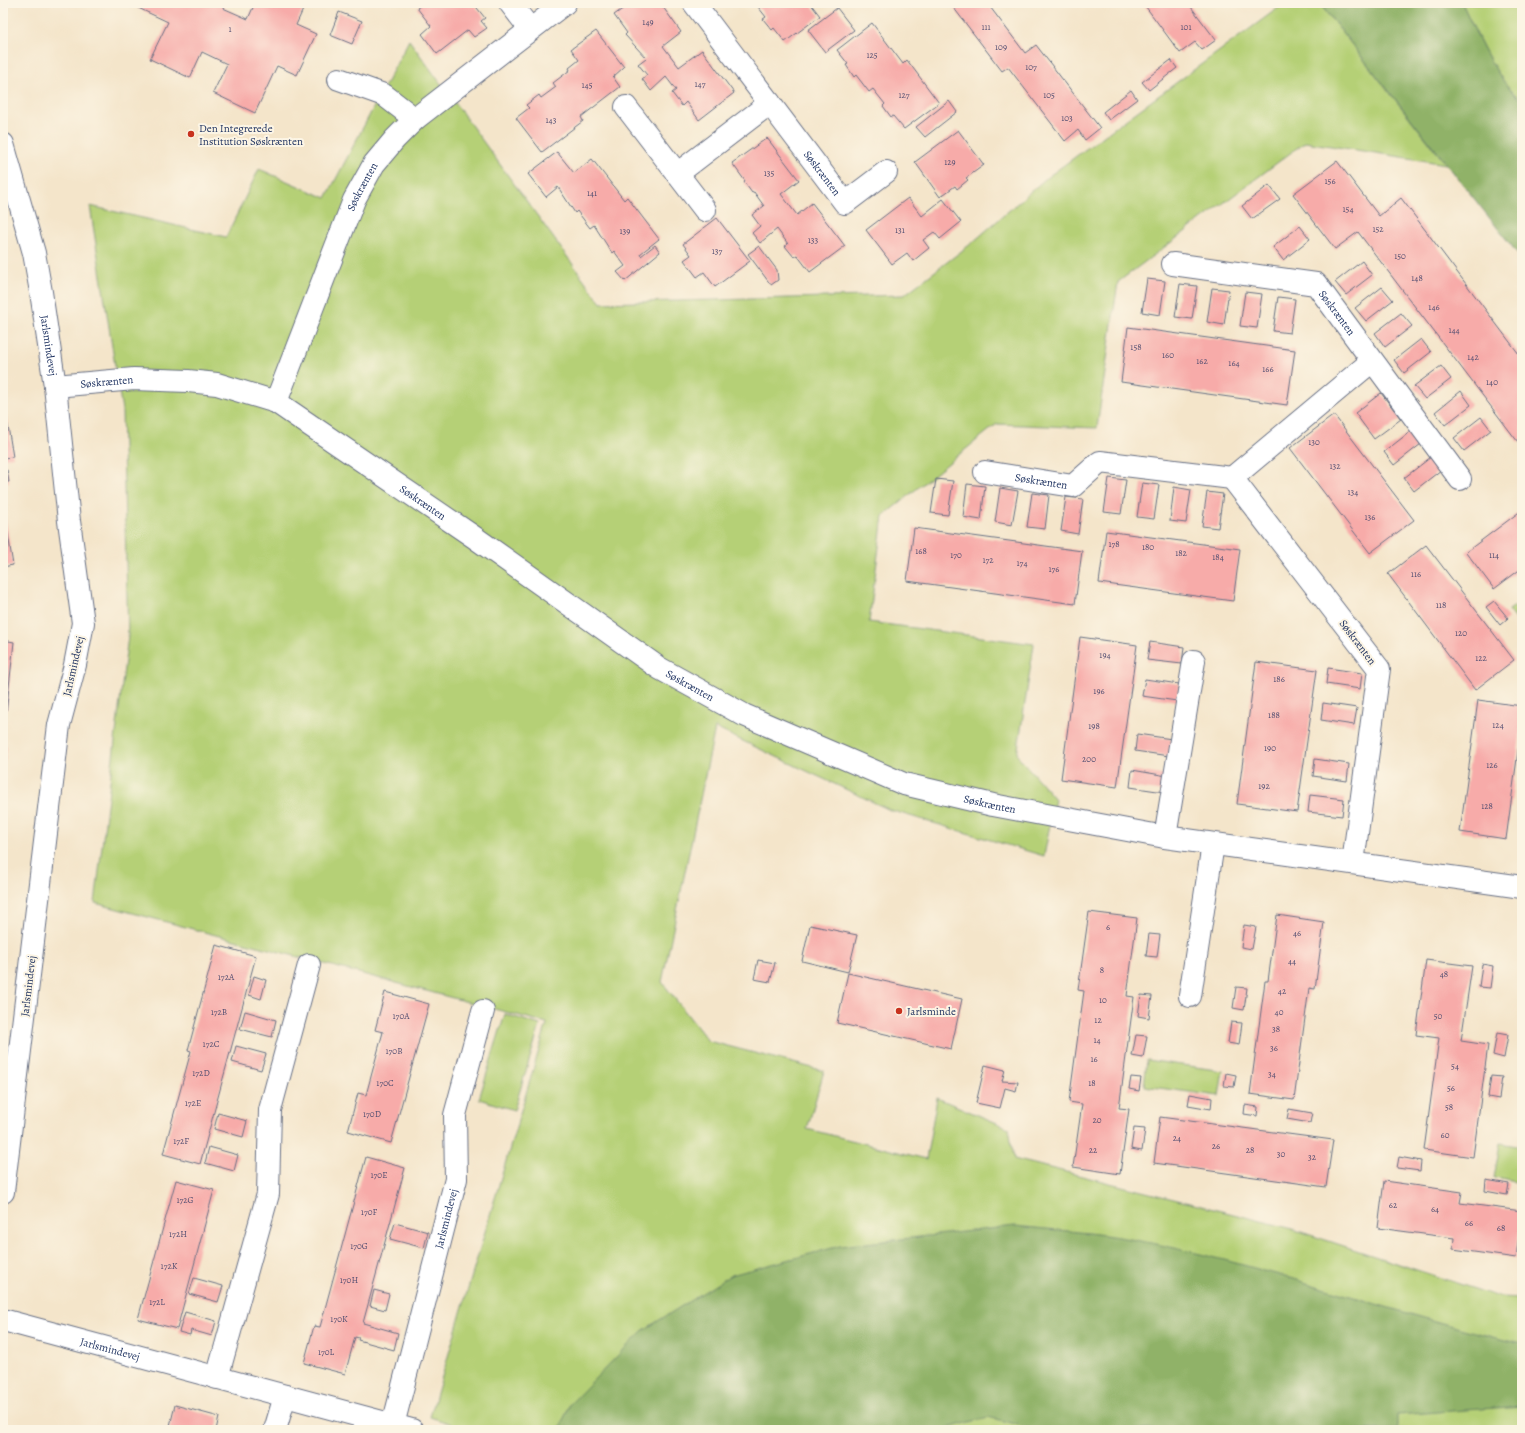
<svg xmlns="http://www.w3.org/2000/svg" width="1525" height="1433" font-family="Alegreya,serif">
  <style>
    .green { fill: #b5d076; stroke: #68806a }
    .forest { fill: #90b267; stroke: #567062 }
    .building { fill: #f7aba9 }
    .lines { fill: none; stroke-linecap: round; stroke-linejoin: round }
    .minor-casing { stroke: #676f84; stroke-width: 24 }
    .minor { stroke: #fff; stroke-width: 22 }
    .poi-dot { fill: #c8321e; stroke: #fcf5e5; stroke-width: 1.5 }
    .labels { text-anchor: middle; stroke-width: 4; stroke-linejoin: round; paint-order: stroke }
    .number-label { font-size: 9px; fill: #524e71 }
    .poi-label { font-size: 11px; fill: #1b2f5e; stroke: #fcf5e5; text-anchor: start }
    .street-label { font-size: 11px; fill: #1b2f5e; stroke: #fcf5e5 }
  </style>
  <rect width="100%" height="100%" fill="#fcf5e5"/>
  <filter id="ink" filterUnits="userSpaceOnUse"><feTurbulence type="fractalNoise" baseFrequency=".025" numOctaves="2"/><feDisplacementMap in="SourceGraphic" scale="8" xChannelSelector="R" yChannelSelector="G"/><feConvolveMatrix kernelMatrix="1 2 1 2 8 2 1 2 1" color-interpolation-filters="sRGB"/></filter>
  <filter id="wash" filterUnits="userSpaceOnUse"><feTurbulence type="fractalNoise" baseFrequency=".012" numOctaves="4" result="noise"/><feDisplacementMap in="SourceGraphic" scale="16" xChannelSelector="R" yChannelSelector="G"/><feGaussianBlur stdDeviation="0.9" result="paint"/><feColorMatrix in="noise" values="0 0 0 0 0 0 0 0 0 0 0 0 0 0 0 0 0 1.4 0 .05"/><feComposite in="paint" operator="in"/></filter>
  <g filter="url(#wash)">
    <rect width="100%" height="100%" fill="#f4e5ca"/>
    <g class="green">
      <polygon points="1285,3 1319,3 1446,164 1305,142 1118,282 1097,428 997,424 883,516 869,622 1034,644 1017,755 1055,799 1044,856 890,810 715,728 662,982 708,1041 824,1071 807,1129 926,1159 937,1098 1009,1128 1014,1159 1289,1228 1499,1297 1522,1298 1522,1430 470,1430 430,1417 547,1023 95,903 128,636 122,410 90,206 226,237 259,169 326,198 409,40 601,303 904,295 972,243 1045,179"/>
      <path d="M1462 3H1522V101C1496 80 1476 33 1462 3Z"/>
      <polygon points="1522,601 1522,627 1509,610"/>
      <polygon points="505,1014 540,1025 514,1110 479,1099"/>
      <polygon points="1147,1060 1223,1071 1219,1096 1144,1086"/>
      <polygon points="1500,1143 1522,1147 1522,1183 1494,1178"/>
    </g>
    <g class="forest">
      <path d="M1319 3H1462C1476 33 1496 80 1522 101V259Z"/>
      <path d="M1015 1226C1053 1230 1092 1232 1130 1239 1263 1263 1390 1313 1522 1344V1406L1397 1415V1430H1037L988 1417 941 1430H559L570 1404 642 1331 731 1275 840 1246Z"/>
    </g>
    <g id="blocks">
      <g class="building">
        <polygon points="136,3 225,3 223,8 248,19 255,3 306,3 296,25 316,34 297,75 277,66 255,113 213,93 227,64 202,52 190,78 150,59 168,22 134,6"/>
        <polygon points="418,3 473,3 485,18 481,21 487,28 474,37 468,30 437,54 422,34 431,26 417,8 420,6"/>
        <polygon points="631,3 660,3 681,32 663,46 679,67 702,50 734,93 699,120 686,102 682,106 672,93 676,90 666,77 651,91 642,79 647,75 638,64 646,58 625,35 627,33 614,15"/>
        <polygon points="755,3 810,3 820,16 785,42 774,28 772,30 763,19 766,17"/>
        <polygon points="950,3 987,3 1025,53 1036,45 1100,128 1085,140 1078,130 1065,141 1008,67 1002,71"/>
        <polygon points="1143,3 1188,3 1216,40 1202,50 1195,42 1180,53"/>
        <polygon points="837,8 854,30 825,52 808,30"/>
        <polygon points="339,12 362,21 352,44 330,35"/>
        <polygon points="872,23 903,64 907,60 939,103 904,129 893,116 891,117 883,106 885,104 873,89 869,92 856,75 854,77 846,65 848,64 837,50"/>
        <polygon points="596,31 624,67 613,77 620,87 581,117 583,121 542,152 516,118 529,108 526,105 539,95 541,98 556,87 553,83 570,70 569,68 579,60 571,49"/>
        <polygon points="1171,60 1177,68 1149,90 1142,82"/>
        <polygon points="1131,90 1137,99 1109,120 1103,112"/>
        <polygon points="949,101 957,112 925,137 916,127"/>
        <polygon points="958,130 984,165 966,178 968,180 957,189 955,186 940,197 915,162"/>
        <polygon points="767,138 799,180 781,194 797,215 812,203 845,246 810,272 797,255 794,257 785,246 788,244 777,229 760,243 752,233 760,226 752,215 764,206 754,192 752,193 744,182 745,181 732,163"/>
        <polygon points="557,152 574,173 592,159 624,200 627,197 659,239 640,254 641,256 655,245 660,252 625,281 617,272 625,266 614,251 612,253 594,225 590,228 577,211 575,213 558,187 546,197 528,174"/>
        <polygon points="1337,161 1379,216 1401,198 1522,358 1522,439 1518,442 1358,232 1335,249 1293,194"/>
        <polygon points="1269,185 1280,199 1252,219 1242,206"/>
        <polygon points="908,198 922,216 943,199 961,222 940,239 934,232 923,240 929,248 913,261 907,253 892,264 866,230"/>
        <polygon points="717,218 750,261 715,287 704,272 697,277 684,260 691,255 683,244"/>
        <polygon points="1300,226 1310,239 1283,260 1273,247"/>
        <polygon points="759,246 777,270 778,280 771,285 748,254"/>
        <polygon points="1362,261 1372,275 1346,295 1335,282"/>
        <polygon points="1147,279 1165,281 1160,315 1142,312"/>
        <polygon points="1180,284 1197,286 1192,319 1175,317"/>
        <polygon points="1382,287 1393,300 1366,321 1355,308"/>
        <polygon points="1212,288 1229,290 1224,325 1207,322"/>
        <polygon points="1245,292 1262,294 1257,328 1240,326"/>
        <polygon points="1278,297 1295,299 1290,333 1273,331"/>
        <polygon points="1401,313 1412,326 1385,347 1375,333"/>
        <polygon points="1128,327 1295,350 1287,405 1121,382"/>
        <polygon points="1421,339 1431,352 1404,373 1394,360"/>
        <polygon points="1441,366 1451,379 1425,399 1414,386"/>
        <polygon points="1461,391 1471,405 1445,425 1435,412"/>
        <polygon points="1381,393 1401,419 1374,439 1355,413"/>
        <polygon points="3,396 13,457 3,458"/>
        <polygon points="1334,415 1414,520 1370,553 1290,448"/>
        <polygon points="1481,417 1491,430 1464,451 1454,438"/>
        <polygon points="1411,431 1421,444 1394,465 1384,452"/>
        <polygon points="1431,457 1441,470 1414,491 1404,478"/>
        <polygon points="3,470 7,470 9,482 3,482"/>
        <polygon points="1109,478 1126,480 1121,514 1104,512"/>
        <polygon points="936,479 953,481 948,515 931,513"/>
        <polygon points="1142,483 1159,485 1154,519 1137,517"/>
        <polygon points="967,484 985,486 981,520 963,517"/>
        <polygon points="1174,487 1191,490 1186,523 1170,521"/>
        <polygon points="1000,488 1018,491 1012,525 995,522"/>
        <polygon points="1207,492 1223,494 1218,528 1202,526"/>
        <polygon points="1032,493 1049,495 1045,529 1027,527"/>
        <polygon points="1066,497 1083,499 1078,534 1061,531"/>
        <polygon points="3,504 13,565 3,567"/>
        <polygon points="1522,510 1522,568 1494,589 1466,552"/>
        <polygon points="914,528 1082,551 1075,604 907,581"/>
        <polygon points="1106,531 1240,549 1233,601 1099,583"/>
        <polygon points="1426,545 1514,660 1475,690 1388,574"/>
        <polygon points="1494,601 1508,618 1500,625 1486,607"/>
        <polygon points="1080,637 1137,645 1117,787 1061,779"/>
        <polygon points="3,640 14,642 5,723 3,722"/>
        <polygon points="1150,642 1184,647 1182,664 1147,660"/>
        <polygon points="1256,662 1317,670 1297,812 1237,804"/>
        <polygon points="1328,668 1362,673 1360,689 1326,684"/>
        <polygon points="1145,679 1179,684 1177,701 1142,696"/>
        <polygon points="1478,700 1522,706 1522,722 1506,839 1460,832"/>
        <polygon points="1323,703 1357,708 1354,725 1321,720"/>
        <polygon points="1137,734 1172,739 1169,756 1135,751"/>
        <polygon points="3,746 7,746 5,761 3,760"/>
        <polygon points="1315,759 1349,764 1347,781 1313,776"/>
        <polygon points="1132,770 1167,776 1164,792 1130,787"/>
        <polygon points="1310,795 1344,799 1342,816 1308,812"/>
        <polygon points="1089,912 1137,918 1127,996 1134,997 1119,1108 1129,1109 1120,1174 1073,1167 1082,1104 1069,1102 1084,991 1078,990"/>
        <polygon points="1277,915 1324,922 1315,989 1309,988 1294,1100 1250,1094 1265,981 1268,981"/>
        <polygon points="810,925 857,935 848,972 802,961"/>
        <polygon points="1244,925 1256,927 1252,949 1241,947"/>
        <polygon points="1149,934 1160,935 1157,957 1146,956"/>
        <polygon points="216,945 256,956 200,1164 163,1154 191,1051 188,1050"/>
        <polygon points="758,960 775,963 770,982 754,979"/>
        <polygon points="1426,960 1472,966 1461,1041 1488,1045 1473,1157 1424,1150 1439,1038 1416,1035"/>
        <polygon points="1482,964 1493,966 1490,988 1479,987"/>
        <polygon points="848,973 962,999 951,1049 837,1023"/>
        <polygon points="254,976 266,980 261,999 249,995"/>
        <polygon points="1236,987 1247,988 1244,1010 1233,1008"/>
        <polygon points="385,992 429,1004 391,1143 348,1131 358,1093 366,1095 383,1032 375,1030"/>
        <polygon points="1141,995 1152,996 1149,1018 1138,1016"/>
        <polygon points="245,1011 276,1020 272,1037 240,1029"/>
        <polygon points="1231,1022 1242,1023 1239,1045 1228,1043"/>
        <polygon points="1497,1033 1508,1035 1504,1058 1493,1055"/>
        <polygon points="1136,1035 1147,1036 1143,1058 1132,1056"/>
        <polygon points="236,1046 266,1054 261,1070 232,1062"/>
        <polygon points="985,1065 1005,1070 1002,1081 1018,1082 1016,1091 1005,1088 1000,1108 976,1103"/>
        <polygon points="1226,1073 1236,1075 1234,1087 1224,1086"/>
        <polygon points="1491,1076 1502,1077 1499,1099 1488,1097"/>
        <polygon points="1131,1077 1141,1078 1139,1091 1129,1089"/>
        <polygon points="1190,1094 1212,1098 1211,1109 1188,1105"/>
        <polygon points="1245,1105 1258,1107 1257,1116 1244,1114"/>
        <polygon points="1289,1109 1312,1113 1310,1123 1287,1119"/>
        <polygon points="218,1113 247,1121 243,1137 214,1129"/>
        <polygon points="1160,1117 1333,1140 1326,1187 1154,1163"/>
        <polygon points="1134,1128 1145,1129 1142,1151 1131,1149"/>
        <polygon points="209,1147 238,1155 234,1171 205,1163"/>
        <polygon points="366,1157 405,1168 363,1323 398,1333 394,1350 358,1340 359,1338 355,1337 345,1374 304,1363 314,1326 320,1327"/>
        <polygon points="1399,1157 1421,1161 1420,1171 1397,1168"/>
        <polygon points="176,1180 214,1190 177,1329 138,1319"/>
        <polygon points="1486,1180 1509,1184 1507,1195 1485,1191"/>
        <polygon points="1384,1181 1462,1192 1460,1203 1522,1211 1516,1258 1453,1249 1454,1238 1378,1228"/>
        <polygon points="395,1223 428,1232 424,1248 390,1239"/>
        <polygon points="194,1278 223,1286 218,1302 189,1294"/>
        <polygon points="374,1290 389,1294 385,1310 370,1306"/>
        <polygon points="185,1312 216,1321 212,1336 191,1330 190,1335 179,1332"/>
        <polygon points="175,1405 219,1417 216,1430 169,1430"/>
      </g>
    </g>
  </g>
  <g filter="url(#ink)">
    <use href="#blocks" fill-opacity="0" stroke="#676f84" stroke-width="1"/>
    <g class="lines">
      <defs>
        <g id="minor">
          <polyline points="510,3 530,29"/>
          <path id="s1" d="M694 3 845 203 886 172"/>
          <polyline points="339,79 384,95 415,119"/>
          <polyline points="626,107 705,210"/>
          <path id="s2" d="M3 144 34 253 41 292 55 386 69 521 83 623 75 665 59 725 3 1192"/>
          <polyline points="677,174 770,103"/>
          <path id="s3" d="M1173 264 1316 284 1460 479"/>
          <path id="s4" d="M55 386 134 379 188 381 217 384 276 402 474 537 659 668 744 715 904 784 993 805 1165 837 1522 887"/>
          <path id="s5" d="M276 402 354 200 374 164 395 139 415 119 565 3"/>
          <path id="s6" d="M985 472 1073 486 1100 462 1232 478"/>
          <polyline points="1165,837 1194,661"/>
          <polyline points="1353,863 1379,669 1232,478 1372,361"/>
          <polyline points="1190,996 1213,844"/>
          <path id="s7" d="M3 1320 412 1430"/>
          <polyline points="217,1378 268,1194 270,1110 309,965"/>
          <path id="s8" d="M393 1425 456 1179 455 1115 483 1011"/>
          <polyline points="275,1430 285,1396"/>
        </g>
      </defs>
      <use href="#minor" class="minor-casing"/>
      <use href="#minor" class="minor"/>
    </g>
  </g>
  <g class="poi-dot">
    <circle cx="191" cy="134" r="4"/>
    <circle cx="899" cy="1011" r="4"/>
  </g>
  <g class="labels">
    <g class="number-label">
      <text x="648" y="25">149</text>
      <text x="986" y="30">111</text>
      <text x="1186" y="30">101</text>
      <text x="230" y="32">1</text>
      <text x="1001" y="50">109</text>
      <text x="872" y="58">125</text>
      <text x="1031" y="70">107</text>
      <text x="700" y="87">147</text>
      <text x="587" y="88">145</text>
      <text x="904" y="98">127</text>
      <text x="1049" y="98">105</text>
      <text x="1067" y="121">103</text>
      <text x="551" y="123">143</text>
      <text x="950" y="165">129</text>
      <text x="769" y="176">135</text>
      <text x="1330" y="184">156</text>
      <text x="592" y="196">141</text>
      <text x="1348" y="212">154</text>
      <text x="1378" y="232">152</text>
      <text x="900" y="233">131</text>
      <text x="625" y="234">139</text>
      <text x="813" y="243">133</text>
      <text x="717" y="254">137</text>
      <text x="1400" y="259">150</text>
      <text x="1417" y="281">148</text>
      <text x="1434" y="310">146</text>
      <text x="1454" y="333">144</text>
      <text x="1136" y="350">158</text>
      <text x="1168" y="358">160</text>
      <text x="1473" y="360">142</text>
      <text x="1202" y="364">162</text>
      <text x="1234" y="366">164</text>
      <text x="1268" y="372">166</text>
      <text x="1492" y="385">140</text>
      <text x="1314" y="445">130</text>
      <text x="1335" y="469">132</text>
      <text x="1353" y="495">134</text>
      <text x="1370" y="520">136</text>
      <text x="1114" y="547">178</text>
      <text x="1148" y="550">180</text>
      <text x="921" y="554">168</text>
      <text x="1181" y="556">182</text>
      <text x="956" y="558">170</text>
      <text x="1494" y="558">114</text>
      <text x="1218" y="560">184</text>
      <text x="988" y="563">172</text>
      <text x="1022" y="566">174</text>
      <text x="1054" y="572">176</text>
      <text x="1416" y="577">116</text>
      <text x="1441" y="608">118</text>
      <text x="1461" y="636">120</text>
      <text x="1105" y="658">194</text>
      <text x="1481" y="661">122</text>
      <text x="1279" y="682">186</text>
      <text x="1099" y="694">196</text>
      <text x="1274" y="718">188</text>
      <text x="1498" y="728">124</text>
      <text x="1094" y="729">198</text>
      <text x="1270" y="751">190</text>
      <text x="1089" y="762">200</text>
      <text x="1492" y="768">126</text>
      <text x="1264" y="789">192</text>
      <text x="1487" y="809">128</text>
      <text x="1108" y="930">6</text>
      <text x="1297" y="936">46</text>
      <text x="1292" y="964">44</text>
      <text x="1102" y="973">8</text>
      <text x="1444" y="977">48</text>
      <text x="226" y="980">172A</text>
      <text x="1282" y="994">42</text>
      <text x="1103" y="1003">10</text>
      <text x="219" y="1015">172B</text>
      <text x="1279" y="1015">40</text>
      <text x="401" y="1019">170A</text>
      <text x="1438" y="1019">50</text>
      <text x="1098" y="1023">12</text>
      <text x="1276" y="1032">38</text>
      <text x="1097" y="1043">14</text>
      <text x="211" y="1047">172C</text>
      <text x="1274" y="1051">36</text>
      <text x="394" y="1054">170B</text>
      <text x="1094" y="1062">16</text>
      <text x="1455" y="1069">54</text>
      <text x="201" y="1076">172D</text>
      <text x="1272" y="1077">34</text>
      <text x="385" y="1086">170C</text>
      <text x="1092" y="1086">18</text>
      <text x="1451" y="1091">56</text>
      <text x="193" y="1106">172E</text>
      <text x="1449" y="1110">58</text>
      <text x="372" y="1117">170D</text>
      <text x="1097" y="1123">20</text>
      <text x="1445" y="1138">60</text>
      <text x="1177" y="1141">24</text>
      <text x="181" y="1144">172F</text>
      <text x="1216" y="1149">26</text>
      <text x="1093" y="1153">22</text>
      <text x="1250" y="1153">28</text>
      <text x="1281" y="1157">30</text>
      <text x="1312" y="1160">32</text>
      <text x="379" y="1178">170E</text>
      <text x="185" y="1203">172G</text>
      <text x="1393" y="1208">62</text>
      <text x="1435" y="1212">64</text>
      <text x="369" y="1215">170F</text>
      <text x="1469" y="1226">66</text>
      <text x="1501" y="1231">68</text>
      <text x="178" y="1237">172H</text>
      <text x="359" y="1249">170G</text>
      <text x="169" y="1269">172K</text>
      <text x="349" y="1283">170H</text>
      <text x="157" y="1305">172L</text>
      <text x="339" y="1322">170K</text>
      <text x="326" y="1355">170L</text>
    </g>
    <g class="poi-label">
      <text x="199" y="132">Den Integrerede<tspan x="199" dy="13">Institution Søskrænten</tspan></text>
      <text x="907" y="1015">Jarlsminde</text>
    </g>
    <g class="street-label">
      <text dy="4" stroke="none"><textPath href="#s1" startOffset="213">Søskrænten</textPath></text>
      <text dy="4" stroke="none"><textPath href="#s5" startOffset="232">Søskrænten</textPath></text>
      <text dy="4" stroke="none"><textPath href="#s3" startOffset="180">Søskrænten</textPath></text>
      <text dy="4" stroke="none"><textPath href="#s2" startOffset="207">Jarlsmindevej</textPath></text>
      <text dy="4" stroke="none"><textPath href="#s4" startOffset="52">Søskrænten</textPath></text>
      <text dy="4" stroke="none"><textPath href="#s6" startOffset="57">Søskrænten</textPath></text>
      <text dy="4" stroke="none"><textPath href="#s4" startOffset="402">Søskrænten</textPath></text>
      <text transform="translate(1358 642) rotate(53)" y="4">Søskrænten</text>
      <text transform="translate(73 666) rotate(-77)" y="4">Jarlsmindevej</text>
      <text dy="4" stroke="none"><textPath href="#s4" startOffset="726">Søskrænten</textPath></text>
      <text dy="4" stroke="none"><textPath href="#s4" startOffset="1050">Søskrænten</textPath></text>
      <text transform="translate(28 986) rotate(-83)" y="4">Jarlsmindevej</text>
      <text dy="4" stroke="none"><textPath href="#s8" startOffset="213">Jarlsmindevej</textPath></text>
      <text dy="4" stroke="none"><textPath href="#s7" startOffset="111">Jarlsmindevej</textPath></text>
    </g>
  </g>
  <rect width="1525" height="1433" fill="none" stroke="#fcf5e5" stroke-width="16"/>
</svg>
